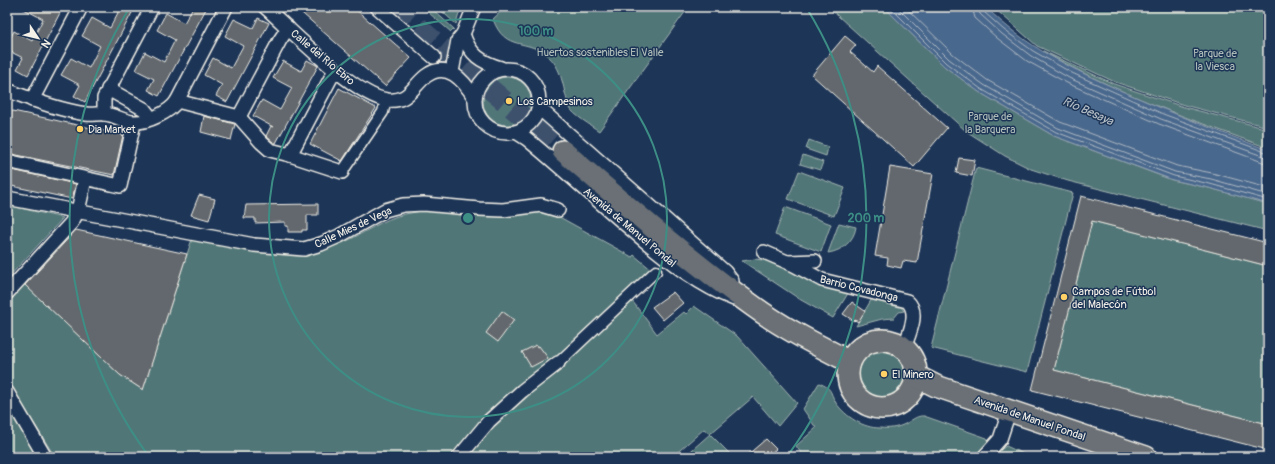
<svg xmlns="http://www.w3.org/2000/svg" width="1275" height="464" font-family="Pangolin,sans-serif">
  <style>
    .green { fill: #517678; stroke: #a2b4b0 }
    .water { fill: #48678d; stroke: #8d9eb1 }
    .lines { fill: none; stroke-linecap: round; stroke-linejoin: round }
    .shore { stroke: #afbac4; stroke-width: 1 }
    .building { fill: #62676d; stroke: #f4f1e8 }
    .primary-tunnel { stroke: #3d516d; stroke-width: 21; stroke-dasharray: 21 10; stroke-linecap: butt }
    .pedestrian-casing { stroke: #f4f1e8; stroke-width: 13 }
    .minor-casing { stroke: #f4f1e8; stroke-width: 16 }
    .primary-casing { stroke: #f4f1e8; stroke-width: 24 }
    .pedestrian { stroke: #1d3557; stroke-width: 10 }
    .minor { stroke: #1d3557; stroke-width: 13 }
    .primary { stroke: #6b6f75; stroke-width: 21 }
    .ring { fill: none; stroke: #3d8f86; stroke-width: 2 }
    .poi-dot { fill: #ffd166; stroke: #1d3557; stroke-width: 1.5 }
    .labels { text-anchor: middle; stroke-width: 3; stroke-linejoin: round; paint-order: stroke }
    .park-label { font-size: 11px; fill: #b3c0bb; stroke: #1d3557 }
    .street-label { font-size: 11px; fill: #f4f1e8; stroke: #1d3557 }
    .poi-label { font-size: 11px; fill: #f4f1e8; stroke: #1d3557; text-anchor: start }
    .water-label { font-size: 12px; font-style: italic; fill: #b8c1c8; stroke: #1d3557 }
    .centre { fill: #3d8f86; stroke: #1d3557; stroke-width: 2 }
    .ring-label { font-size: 12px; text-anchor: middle; font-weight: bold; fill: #3d8f86; stroke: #1d3557; stroke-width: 3; stroke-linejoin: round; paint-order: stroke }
  </style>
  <rect width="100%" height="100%" fill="#1d3557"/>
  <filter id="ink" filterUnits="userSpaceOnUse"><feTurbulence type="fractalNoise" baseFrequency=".025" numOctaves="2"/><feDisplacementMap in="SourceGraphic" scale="8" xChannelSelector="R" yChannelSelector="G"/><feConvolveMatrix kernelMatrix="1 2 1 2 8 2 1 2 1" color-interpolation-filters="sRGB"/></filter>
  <g filter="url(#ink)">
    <g class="green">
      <polygon points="422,7 430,7 454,29 451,32"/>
      <polygon points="437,7 461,7 456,24"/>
      <path d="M506 7H687L688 8 599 131C592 126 572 114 570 108 562 90 564 71 549 57 528 37 505 53 493 19Z"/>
      <polygon points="828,7 884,7 944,66 979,92 1054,136 1172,180 1209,188 1268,204 1268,231 1068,181 1031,169 1005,156 966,131"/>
      <polygon points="993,7 1268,7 1268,127 1184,105 1115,82 1037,46"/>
      <path d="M1043 51 1114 84 1184 107 1268 129V148C1192 120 1113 92 1043 51Z"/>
      <circle cx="507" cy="101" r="24"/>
      <polygon points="809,140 828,147 826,156 806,149"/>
      <polygon points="803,155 823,162 820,170 800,164"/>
      <polygon points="976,168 1073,193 1027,372 931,348"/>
      <polygon points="799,171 845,188 834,216 788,199"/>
      <polygon points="7,205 63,218 7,279"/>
      <polygon points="785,207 831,224 821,252 775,235"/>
      <path d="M530 209 554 214 632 257 634 255 653 271 577 342 515 388 466 438 451 457H55L7 380V303L24 284 120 375 143 390 192 239C242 249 292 261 342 243 364 234 382 219 405 214 445 205 489 210 530 209Z"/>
      <polygon points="1092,221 1268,266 1268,424 1054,370"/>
      <path d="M839 223 856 227C854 241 842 251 828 253Z"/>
      <polygon points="755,259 777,262 829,289 850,290 833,318 801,300 742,261"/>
      <polygon points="874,295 898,303 904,311 899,312 894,318 882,319 856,326"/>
      <polygon points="630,298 657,334 684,312 686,314 694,306 737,336 797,403 778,426 753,397 710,434 733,457 684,457 710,434 704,429 672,457 463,457 490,425"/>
      <circle cx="884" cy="374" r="25"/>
      <path d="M819 383C833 389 829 391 836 403 846 417 863 428 880 428 889 429 897 428 905 424 911 421 917 415 924 416L987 438 989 443 980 457H804L796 446 816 428 803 409Z"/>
      <polygon points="7,401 39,457 7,457"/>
      <polygon points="1006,446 1030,457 991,457"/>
    </g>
    <path class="water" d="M884 7H986C1025 47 1074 70 1124 92 1172 113 1219 132 1268 150V204L1209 188 1173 180 1054 136 979 92 944 66Z"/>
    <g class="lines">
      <g class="shore">
        <polyline points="890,7 946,63 981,89 1056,132 1174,176 1210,184 1268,200"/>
        <polyline points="897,7 949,59 984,85 1058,128 1175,172 1211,179 1268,195"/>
        <polyline points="905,7 953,54 987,80 1060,122 1177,166 1212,173 1268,188"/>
        <polyline points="972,7 975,18 997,38 1027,61 1067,83 1159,124 1268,164"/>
        <polyline points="978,7 980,14 1002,34 1031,56 1069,78 1161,119 1268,158"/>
        <polyline points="983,7 984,12 1004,30 1033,51 1072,73 1163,114 1268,153"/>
      </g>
    </g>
    <g class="building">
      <polygon points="20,7 63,7 28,75 17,69 23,58 7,50 7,44 14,31 32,41 43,19"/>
      <polygon points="121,7 135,7 85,102 74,96 80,85 61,75 71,58 89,68 100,46 82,36 92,18 110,28"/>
      <polygon points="193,7 207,7 159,96 148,90 154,79 136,70 145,52 164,62 175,40 157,30 166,13 184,23"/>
      <polygon points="295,7 353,7 411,58 385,86"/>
      <polygon points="258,18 269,23 227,102 216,96 222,85 204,75 213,58 231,68 243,46 225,36 234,19 253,28"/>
      <polygon points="845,36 856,45 850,52 873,72 877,66 947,128 914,167 812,75"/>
      <polygon points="307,60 318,66 276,143 274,143 266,136 271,126 273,127 253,116 262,100 280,110 292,88 273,78 283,61 301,71"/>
      <polygon points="339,88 376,108 342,161 310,144"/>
      <polygon points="13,111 123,135 114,175 7,153 7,115"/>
      <polygon points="204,116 235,124 231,140 201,132"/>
      <polygon points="959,158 975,160 972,176 956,173"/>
      <polygon points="890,167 933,174 917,263 903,261 901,268 887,265 888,258 875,256"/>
      <polygon points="7,169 76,184 72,199 7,185"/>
      <polygon points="199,195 215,199 209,220 191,215"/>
      <polygon points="1081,196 1268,243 1268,266 1092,221 1054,370 1268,424 1268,450 1032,390"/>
      <polygon points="318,204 318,215 307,215 307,230 302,230 302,232 288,232 288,226 285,226 285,222 255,223 255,218 244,218 246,205"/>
      <polygon points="76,230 187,254 143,390 120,375 25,285"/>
      <polygon points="673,292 683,303 663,320 652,307"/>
      <polygon points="852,302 865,311 858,322 855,320 854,321 843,314"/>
      <polygon points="502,311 514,320 498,342 486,333"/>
      <polygon points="536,345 537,347 539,346 548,358 531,367 522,352"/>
      <polygon points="766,439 776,449 767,457 745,457"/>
    </g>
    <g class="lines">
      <polyline class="primary-tunnel" points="394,7 563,151"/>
      <defs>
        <g id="pedestrian">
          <polyline points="342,172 383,112 386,100"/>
          <polyline points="558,363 656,271"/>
        </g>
        <g id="minor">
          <path d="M265 7C291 30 355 96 387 100 408 103 413 86 426 76 447 60 464 81 474 97"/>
          <polyline points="377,7 434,57"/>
          <path d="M463 34C470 55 481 62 501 68"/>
          <circle cx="507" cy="101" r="32"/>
          <polyline points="452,72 458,40 463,34 474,7"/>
          <polyline points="108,89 144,109 151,118"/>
          <path d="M7 90C32 100 59 110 86 114 93 115 99 113 105 114 115 115 125 122 134 122 147 123 170 112 177 101L226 7"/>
          <polyline points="32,100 81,7"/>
          <polyline points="177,101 239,117 261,142 270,150 290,155 342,172"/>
          <polyline points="539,108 725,272 732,281"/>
          <polyline points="104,114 104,98 152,7"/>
          <polyline points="239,117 280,40 288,28"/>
          <path d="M516 132 527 139C567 172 605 208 645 241 673 264 700 286 734 299"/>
          <polyline points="290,155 335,70"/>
          <polyline points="7,161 120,186 134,123"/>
          <polyline points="7,198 254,245 304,249 321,244 339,236 385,210 403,205 424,204 479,209 503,210 541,205 558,210"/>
          <path d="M764 252 794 265 822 280 907 301C920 312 909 334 904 348"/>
          <polyline points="788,262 815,261"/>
          <polyline points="7,293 72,222 78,211 85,179"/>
          <polyline points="7,392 45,457"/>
          <polyline points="459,457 489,421 522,391 558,363"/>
          <polyline points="984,457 1000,439 1006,421"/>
        </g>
        <g id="primary">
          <path d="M563 151C625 204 687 259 753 306 783 328 817 345 850 362"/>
          <circle cx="882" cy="374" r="34"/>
          <polyline points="916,376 936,386 1146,457"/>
        </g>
      </defs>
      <use href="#pedestrian" class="pedestrian-casing"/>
      <use href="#minor" class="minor-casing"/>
      <use href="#primary" class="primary-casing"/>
      <use href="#pedestrian" class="pedestrian"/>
      <use href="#minor" class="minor"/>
      <use href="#primary" class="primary"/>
    </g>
  </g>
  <g class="ring">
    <circle cx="468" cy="218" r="199"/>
    <path d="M148 455A398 398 0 0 1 130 7M806 7A398 398 0 0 1 788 455"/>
  </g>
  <g class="poi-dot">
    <circle cx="509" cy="101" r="4"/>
    <circle cx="80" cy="129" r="4"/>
    <circle cx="1064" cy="297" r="4"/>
    <circle cx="884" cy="374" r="4"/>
  </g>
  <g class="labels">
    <g class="park-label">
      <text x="600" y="56">Huertos sostenibles El Valle</text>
      <text x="1215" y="57">Parque de<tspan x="1215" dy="13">la Viesca</tspan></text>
      <text x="990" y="120">Parque de<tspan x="990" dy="13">la Barquera</tspan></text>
    </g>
    <g class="street-label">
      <text transform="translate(323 57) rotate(40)" y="4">Calle del Río Ebro</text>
      <text transform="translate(353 227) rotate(-25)" y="4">Calle Mies de Vega</text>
      <text transform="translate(630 227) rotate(40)" y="4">Avenida de Manuel Pondal</text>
      <text transform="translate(859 288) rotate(14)" y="4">Barrio Covadonga</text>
      <text transform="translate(1030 418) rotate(19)" y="4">Avenida de Manuel Pondal</text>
    </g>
    <g class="poi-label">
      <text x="517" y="105">Los Campesinos</text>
      <text x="88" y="133">Dia Market</text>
      <text x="1072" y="295">Campos de Fútbol<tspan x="1072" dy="13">del Malecón</tspan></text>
      <text x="892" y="378">El Minero</text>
    </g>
    <g class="water-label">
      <text transform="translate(1088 111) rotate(24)" y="4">Río Besaya</text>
    </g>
  </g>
  <circle cx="468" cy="218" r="6" class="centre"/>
  <g class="ring-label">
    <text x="536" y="35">100 m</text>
    <text x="866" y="222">200 m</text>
  </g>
  <rect width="1275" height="464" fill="none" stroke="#1d3557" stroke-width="24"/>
  <rect x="12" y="12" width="1251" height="440" fill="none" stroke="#f4f1e8" stroke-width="1.5" filter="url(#ink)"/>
  <g transform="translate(38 38) rotate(125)" stroke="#1d3557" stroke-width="3" paint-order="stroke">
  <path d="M0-3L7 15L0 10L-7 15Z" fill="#f4f1e8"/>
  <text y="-6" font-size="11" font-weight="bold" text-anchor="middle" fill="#f4f1e8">N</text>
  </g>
</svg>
